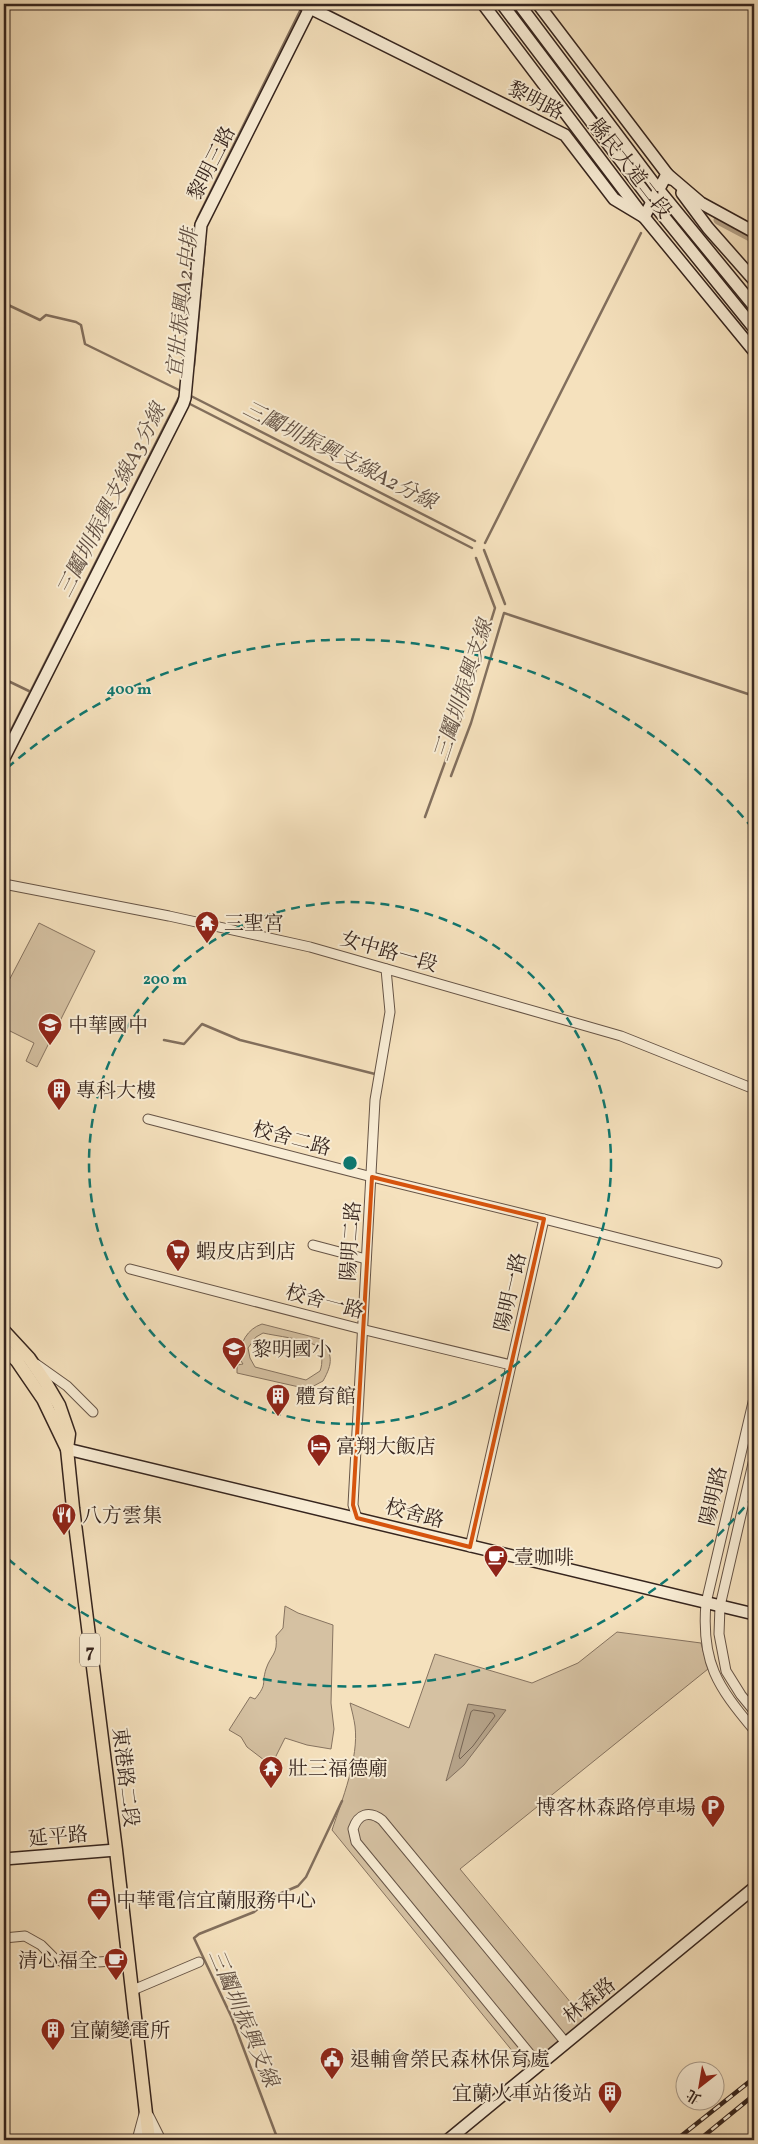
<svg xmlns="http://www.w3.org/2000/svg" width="758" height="2144" font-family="Vollkorn,'Noto Serif TC',serif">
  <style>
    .green { fill: #d5c1a2; stroke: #867360; fill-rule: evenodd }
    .water { fill: #b4a187; stroke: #826f5d }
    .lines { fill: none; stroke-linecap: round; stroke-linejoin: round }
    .shore { stroke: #756352; stroke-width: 1 }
    .stream { stroke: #826f5d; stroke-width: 2.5 }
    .canal { stroke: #b4a187; stroke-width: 9 }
    .street-casing { stroke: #665446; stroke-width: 11 }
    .secondary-casing { stroke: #36251e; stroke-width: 14 }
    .primary-casing { stroke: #36251e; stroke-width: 15 }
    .street { stroke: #f8ecd4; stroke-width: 9 }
    .secondary { stroke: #f8ecd4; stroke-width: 11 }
    .primary { stroke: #f5e1bd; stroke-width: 12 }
    .rail-casing { stroke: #36251e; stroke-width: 4.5 }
    .rail { stroke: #f8ecd4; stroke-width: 2.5; stroke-dasharray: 8; stroke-linecap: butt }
    .marked { fill: none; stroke: #d6540e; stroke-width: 4; stroke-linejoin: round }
    .ring { fill: none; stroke: #0f766e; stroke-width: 2.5; stroke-dasharray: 9 6 }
    .labels { text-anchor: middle; stroke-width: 4; stroke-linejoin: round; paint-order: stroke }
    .shield { fill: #f8ecd4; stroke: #706155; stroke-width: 1 }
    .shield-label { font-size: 19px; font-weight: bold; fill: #36251e }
    .street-label { font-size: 20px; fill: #36251e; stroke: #f8ecd4 }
    .poi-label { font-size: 20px; fill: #36251e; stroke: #f8ecd4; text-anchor: start }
    .water-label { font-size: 21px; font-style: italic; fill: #625043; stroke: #f8ecd4 }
    .centre { fill: #0f766e; stroke: #f8ecd4; stroke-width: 2.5 }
    .ring-label { font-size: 15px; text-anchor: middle; font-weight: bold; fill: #0f766e; stroke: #f8ecd4; stroke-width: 4; stroke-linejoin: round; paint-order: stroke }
  </style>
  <rect width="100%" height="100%" fill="#f5e1bd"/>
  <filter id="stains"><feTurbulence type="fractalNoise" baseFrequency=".004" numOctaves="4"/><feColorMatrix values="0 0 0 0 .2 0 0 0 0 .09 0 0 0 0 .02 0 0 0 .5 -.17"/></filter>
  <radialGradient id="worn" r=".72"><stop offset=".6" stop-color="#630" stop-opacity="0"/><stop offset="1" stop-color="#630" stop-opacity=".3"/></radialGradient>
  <g class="green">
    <polygon points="39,923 95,951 37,1067 26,1061 34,1043 4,1028 4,990"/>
    <path d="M262 1324 321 1339C333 1355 333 1363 323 1381L308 1389 237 1373V1365L243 1364 239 1358C240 1343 247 1329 262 1324ZM263 1333C276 1336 304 1339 315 1345 323 1349 323 1364 320 1371L306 1380 255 1367 250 1358 248 1348 256 1337Z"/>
    <path d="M285 1606 298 1613 333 1625 331 1703 334 1729 331 1749 307 1745 285 1738 274 1760H264L247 1747 241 1737 229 1730 250 1697 255 1699C268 1683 261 1685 266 1669 271 1654 278 1655 276 1636L283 1628Z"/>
    <path d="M617 1632 701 1643 708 1669 460 1869 586 2021 527 2069 332 1830C342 1800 359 1758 355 1726 354 1719 352 1711 350 1703L409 1728 435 1654 532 1683 578 1663Z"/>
  </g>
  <polygon class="water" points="468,1704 506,1710 464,1765 446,1781"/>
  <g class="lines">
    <polygon class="shore" points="474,1710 493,1713 495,1716 473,1746 460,1759 459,1756 471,1712"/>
    <g class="stream">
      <polyline points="322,7 387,40"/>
      <polyline points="193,252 195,226 198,217 301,9 291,4"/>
      <polyline points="4,303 40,320 46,315 76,322 81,325 85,344 181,391"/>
      <polyline points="194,366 205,244"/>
      <polyline points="191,396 475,541"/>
      <polyline points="188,401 188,403 472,548"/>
      <polyline points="485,543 641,233"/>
      <polyline points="484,550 505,604"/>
      <polyline points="4,679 31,692"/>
      <polyline points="4,744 180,395"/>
      <polyline points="451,776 471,723 504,613 754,696"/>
      <polyline points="425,817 460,721 495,608 476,558"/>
      <polyline points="164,1040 184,1044 202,1024 240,1040 375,1074"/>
      <polyline points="278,2140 232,2018 194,1938 199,1934 254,1912 272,1897 298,1886 306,1877 342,1801"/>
    </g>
    <polyline class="canal" points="718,220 754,239"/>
    <defs>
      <g id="street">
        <polyline points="4,884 169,916 310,947 621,1036 754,1089"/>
        <polyline points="148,1119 372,1177 544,1219"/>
        <polyline points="313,1245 366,1259"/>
        <polyline points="130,1269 361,1329 511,1365"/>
        <polyline points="36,1364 67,1386 93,1412"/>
        <path d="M754 1398 706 1603C701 1662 717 1686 754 1730"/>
        <polyline points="754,1459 720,1606 719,1634 726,1671 741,1695 754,1711"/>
        <polyline points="357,1518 353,1505 375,1100 390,1012 386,969"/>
        <polyline points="470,1547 544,1219 717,1263"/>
        <polyline points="4,1938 25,1936 41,1945 54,1958 67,1964 129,1960"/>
        <polyline points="133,1990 199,1962"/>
        <path d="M539 2065 356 1842 353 1829C358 1814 369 1810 382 1820L566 2043"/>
        <polyline points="149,2116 161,2140"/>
        <polyline points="137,2140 144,2114"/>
      </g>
      <g id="secondary">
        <polyline points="302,4 565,135 614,199 644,217 667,174 701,203 754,232"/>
        <polyline points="483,4 644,217 754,351"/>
        <polyline points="502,4 652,202 754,328"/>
        <polyline points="519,4 658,189 754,306"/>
        <polyline points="538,4 671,179"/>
        <polyline points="682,193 708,228 754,280"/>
        <polyline points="4,758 183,404 185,398 201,225 312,4"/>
        <polyline points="67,1449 754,1614"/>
        <polyline points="4,1859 116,1850"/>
        <polyline points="448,2140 754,1888"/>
      </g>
      <g id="primary">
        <polyline points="4,1331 29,1358 46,1383 59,1405 69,1434 67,1449 73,1508 116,1850 149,2140"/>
        <polyline points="4,1348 17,1361 43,1399 67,1449"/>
      </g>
    </defs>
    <use href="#street" class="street-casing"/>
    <use href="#secondary" class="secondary-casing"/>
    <use href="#primary" class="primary-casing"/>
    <use href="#street" class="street"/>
    <use href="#secondary" class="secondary"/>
    <use href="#primary" class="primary"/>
    <defs>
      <g id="rail">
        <polyline points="676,2140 754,2078"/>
        <polyline points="699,2140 754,2095"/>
      </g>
    </defs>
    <use href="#rail" class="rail-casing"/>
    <use href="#rail" class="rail"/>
  </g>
  <path class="marked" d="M372 1177 544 1219 470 1547 357 1518 353 1505Z"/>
  <g class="ring">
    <circle cx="350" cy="1163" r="261"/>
    <path d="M754 1496A523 523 0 0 1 7 1558M7 768A523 523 0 0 1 754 830"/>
  </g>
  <defs>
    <symbol id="temple-pin" viewBox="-11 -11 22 30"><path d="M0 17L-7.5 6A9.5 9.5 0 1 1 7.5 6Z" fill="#8f2418" stroke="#f8ecd4"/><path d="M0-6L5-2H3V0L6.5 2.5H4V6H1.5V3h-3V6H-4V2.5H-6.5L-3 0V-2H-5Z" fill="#fff"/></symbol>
    <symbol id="school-pin" viewBox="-11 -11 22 30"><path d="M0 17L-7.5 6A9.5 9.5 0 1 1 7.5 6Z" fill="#8f2418" stroke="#f8ecd4"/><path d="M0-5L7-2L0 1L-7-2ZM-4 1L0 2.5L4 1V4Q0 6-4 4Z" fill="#fff"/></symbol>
    <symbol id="building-pin" viewBox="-11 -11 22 30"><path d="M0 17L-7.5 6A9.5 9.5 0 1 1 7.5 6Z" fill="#8f2418" stroke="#f8ecd4"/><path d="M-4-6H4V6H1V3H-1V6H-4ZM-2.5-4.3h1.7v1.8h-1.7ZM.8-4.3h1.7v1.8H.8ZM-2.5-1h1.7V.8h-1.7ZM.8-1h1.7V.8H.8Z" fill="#fff"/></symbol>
    <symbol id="supermarket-pin" viewBox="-11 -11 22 30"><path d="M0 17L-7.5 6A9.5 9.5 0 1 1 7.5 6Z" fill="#8f2418" stroke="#f8ecd4"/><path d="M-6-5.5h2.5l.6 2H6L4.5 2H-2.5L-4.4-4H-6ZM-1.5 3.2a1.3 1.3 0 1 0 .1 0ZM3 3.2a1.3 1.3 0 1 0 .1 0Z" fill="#fff"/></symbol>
    <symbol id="hotel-pin" viewBox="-11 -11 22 30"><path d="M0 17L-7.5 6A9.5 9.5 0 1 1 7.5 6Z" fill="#8f2418" stroke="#f8ecd4"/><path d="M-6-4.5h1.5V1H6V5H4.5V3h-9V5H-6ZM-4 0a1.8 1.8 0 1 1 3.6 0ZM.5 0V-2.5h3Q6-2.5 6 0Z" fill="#fff"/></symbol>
    <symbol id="restaurant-pin" viewBox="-11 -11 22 30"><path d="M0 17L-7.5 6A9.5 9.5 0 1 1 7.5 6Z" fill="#8f2418" stroke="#f8ecd4"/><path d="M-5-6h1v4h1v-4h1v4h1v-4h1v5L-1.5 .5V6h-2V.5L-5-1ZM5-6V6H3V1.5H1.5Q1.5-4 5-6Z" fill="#fff"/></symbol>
    <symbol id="cafe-pin" viewBox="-11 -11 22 30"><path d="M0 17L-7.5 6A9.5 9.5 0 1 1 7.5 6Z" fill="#8f2418" stroke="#f8ecd4"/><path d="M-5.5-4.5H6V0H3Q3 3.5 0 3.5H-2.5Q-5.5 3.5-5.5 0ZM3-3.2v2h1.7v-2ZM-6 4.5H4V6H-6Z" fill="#fff"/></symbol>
    <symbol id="parking-pin" viewBox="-11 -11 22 30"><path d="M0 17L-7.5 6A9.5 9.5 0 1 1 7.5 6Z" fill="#8f2418" stroke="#f8ecd4"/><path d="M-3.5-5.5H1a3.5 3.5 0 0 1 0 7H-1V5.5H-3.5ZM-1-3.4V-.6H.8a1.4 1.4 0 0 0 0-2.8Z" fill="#fff"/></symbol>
    <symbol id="office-pin" viewBox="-11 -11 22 30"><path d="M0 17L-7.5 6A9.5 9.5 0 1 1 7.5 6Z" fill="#8f2418" stroke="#f8ecd4"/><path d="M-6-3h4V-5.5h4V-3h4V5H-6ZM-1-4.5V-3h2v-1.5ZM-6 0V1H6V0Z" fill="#fff"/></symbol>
    <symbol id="civic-pin" viewBox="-11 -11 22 30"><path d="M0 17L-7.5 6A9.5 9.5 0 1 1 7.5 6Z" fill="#8f2418" stroke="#f8ecd4"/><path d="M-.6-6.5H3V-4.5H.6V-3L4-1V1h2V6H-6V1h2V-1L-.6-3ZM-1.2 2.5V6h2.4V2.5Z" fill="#fff"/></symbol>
  </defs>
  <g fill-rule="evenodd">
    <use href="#temple-pin" x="193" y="909" width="28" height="38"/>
    <use href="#school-pin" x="36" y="1011" width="28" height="38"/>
    <use href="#building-pin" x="45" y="1076" width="28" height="38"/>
    <use href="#supermarket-pin" x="164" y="1237" width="28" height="38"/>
    <use href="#school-pin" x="220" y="1335" width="28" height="38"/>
    <use href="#building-pin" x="264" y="1382" width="28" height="38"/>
    <use href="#hotel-pin" x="305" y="1432" width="28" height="38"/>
    <use href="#restaurant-pin" x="50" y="1501" width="28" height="38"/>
    <use href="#cafe-pin" x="482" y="1543" width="28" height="38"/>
    <use href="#temple-pin" x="257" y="1754" width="28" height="38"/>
    <use href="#parking-pin" x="699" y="1793" width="28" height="38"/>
    <use href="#office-pin" x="85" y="1886" width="28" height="38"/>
    <use href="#cafe-pin" x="102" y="1946" width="28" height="38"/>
    <use href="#building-pin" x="39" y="2016" width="28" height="38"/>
    <use href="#civic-pin" x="318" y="2045" width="28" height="38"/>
    <use href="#building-pin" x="596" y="2079" width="28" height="38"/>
  </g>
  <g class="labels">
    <rect class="shield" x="80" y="1633.5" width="20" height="33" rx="4"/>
    <g class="shield-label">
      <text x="90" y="1657">7</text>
    </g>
    <g class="street-label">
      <text transform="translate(536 100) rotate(27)" y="7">黎明路</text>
      <text transform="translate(211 163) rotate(-63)" y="7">黎明三路</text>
      <text transform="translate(631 168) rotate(52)" y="7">縣民大道二段</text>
      <text transform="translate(389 951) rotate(16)" y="7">女中路一段</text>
      <text transform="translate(292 1138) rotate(15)" y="7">校舍二路</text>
      <text transform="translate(350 1241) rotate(-86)" y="7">陽明二路</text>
      <text transform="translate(510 1292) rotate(-77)" y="7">陽明一路</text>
      <text transform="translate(325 1301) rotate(15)" y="7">校舍一路</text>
      <text transform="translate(713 1496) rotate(-77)" y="7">陽明路</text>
      <text transform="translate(415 1513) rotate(15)" y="7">校舍路</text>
      <text transform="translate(126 1777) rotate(83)" y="7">東港路二段</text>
      <text transform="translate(58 1836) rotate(-5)" y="7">延平路</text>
      <text transform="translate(589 2000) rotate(-39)" y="7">林森路</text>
    </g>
    <g class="poi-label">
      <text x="224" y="930">三聖宮</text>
      <text x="68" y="1032">中華國中</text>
      <text x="76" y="1097">專科大樓</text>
      <text x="196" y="1258">蝦皮店到店</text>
      <text x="252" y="1356">黎明國小</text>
      <text x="296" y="1403">體育館</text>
      <text x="336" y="1453">富翔大飯店</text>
      <text x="82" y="1522">八方雲集</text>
      <text x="514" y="1564">壹咖啡</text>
      <text x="288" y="1775">壯三福德廟</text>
      <text x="696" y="1814" text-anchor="end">博客林森路停車場</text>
      <text x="116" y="1907">中華電信宜蘭服務中心</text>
      <text x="98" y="1967" text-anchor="end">清心福全</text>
      <text x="70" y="2037">宜蘭變電所</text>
      <text x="350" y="2066">退輔會榮民森林保育處</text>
      <text x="592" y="2100" text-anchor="end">宜蘭火車站後站</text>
    </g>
    <g class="water-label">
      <text transform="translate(182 303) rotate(-84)" y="7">宜壯振興A2中排</text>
      <text transform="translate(340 455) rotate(27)" y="7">三鬮圳振興支線A2分線</text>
      <text transform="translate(111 500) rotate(-63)" y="7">三鬮圳振興支線A3分線</text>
      <text transform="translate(463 690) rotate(-72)" y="7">三鬮圳振興支線</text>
      <text transform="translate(244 2018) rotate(67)" y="7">三鬮圳振興支線</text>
    </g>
  </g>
  <circle cx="350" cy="1163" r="8" class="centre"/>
  <g class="ring-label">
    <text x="129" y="694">400 m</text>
    <text x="165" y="984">200 m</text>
  </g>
  <rect width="758" height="2144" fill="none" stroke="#f5e1bd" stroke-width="20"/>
  <rect x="5" y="5" width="748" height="2134" fill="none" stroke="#36251e" stroke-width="2.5"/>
  <rect x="10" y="10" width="738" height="2124" fill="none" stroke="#36251e"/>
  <g transform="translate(700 2086) rotate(211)"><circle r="24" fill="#f8ecd4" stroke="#aa9c8b"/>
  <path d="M0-4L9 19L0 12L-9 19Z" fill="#8f2418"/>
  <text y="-8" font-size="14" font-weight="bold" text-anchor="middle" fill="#36251e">北</text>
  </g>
  <rect width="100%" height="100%" filter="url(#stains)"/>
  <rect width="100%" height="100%" fill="url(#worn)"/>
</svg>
